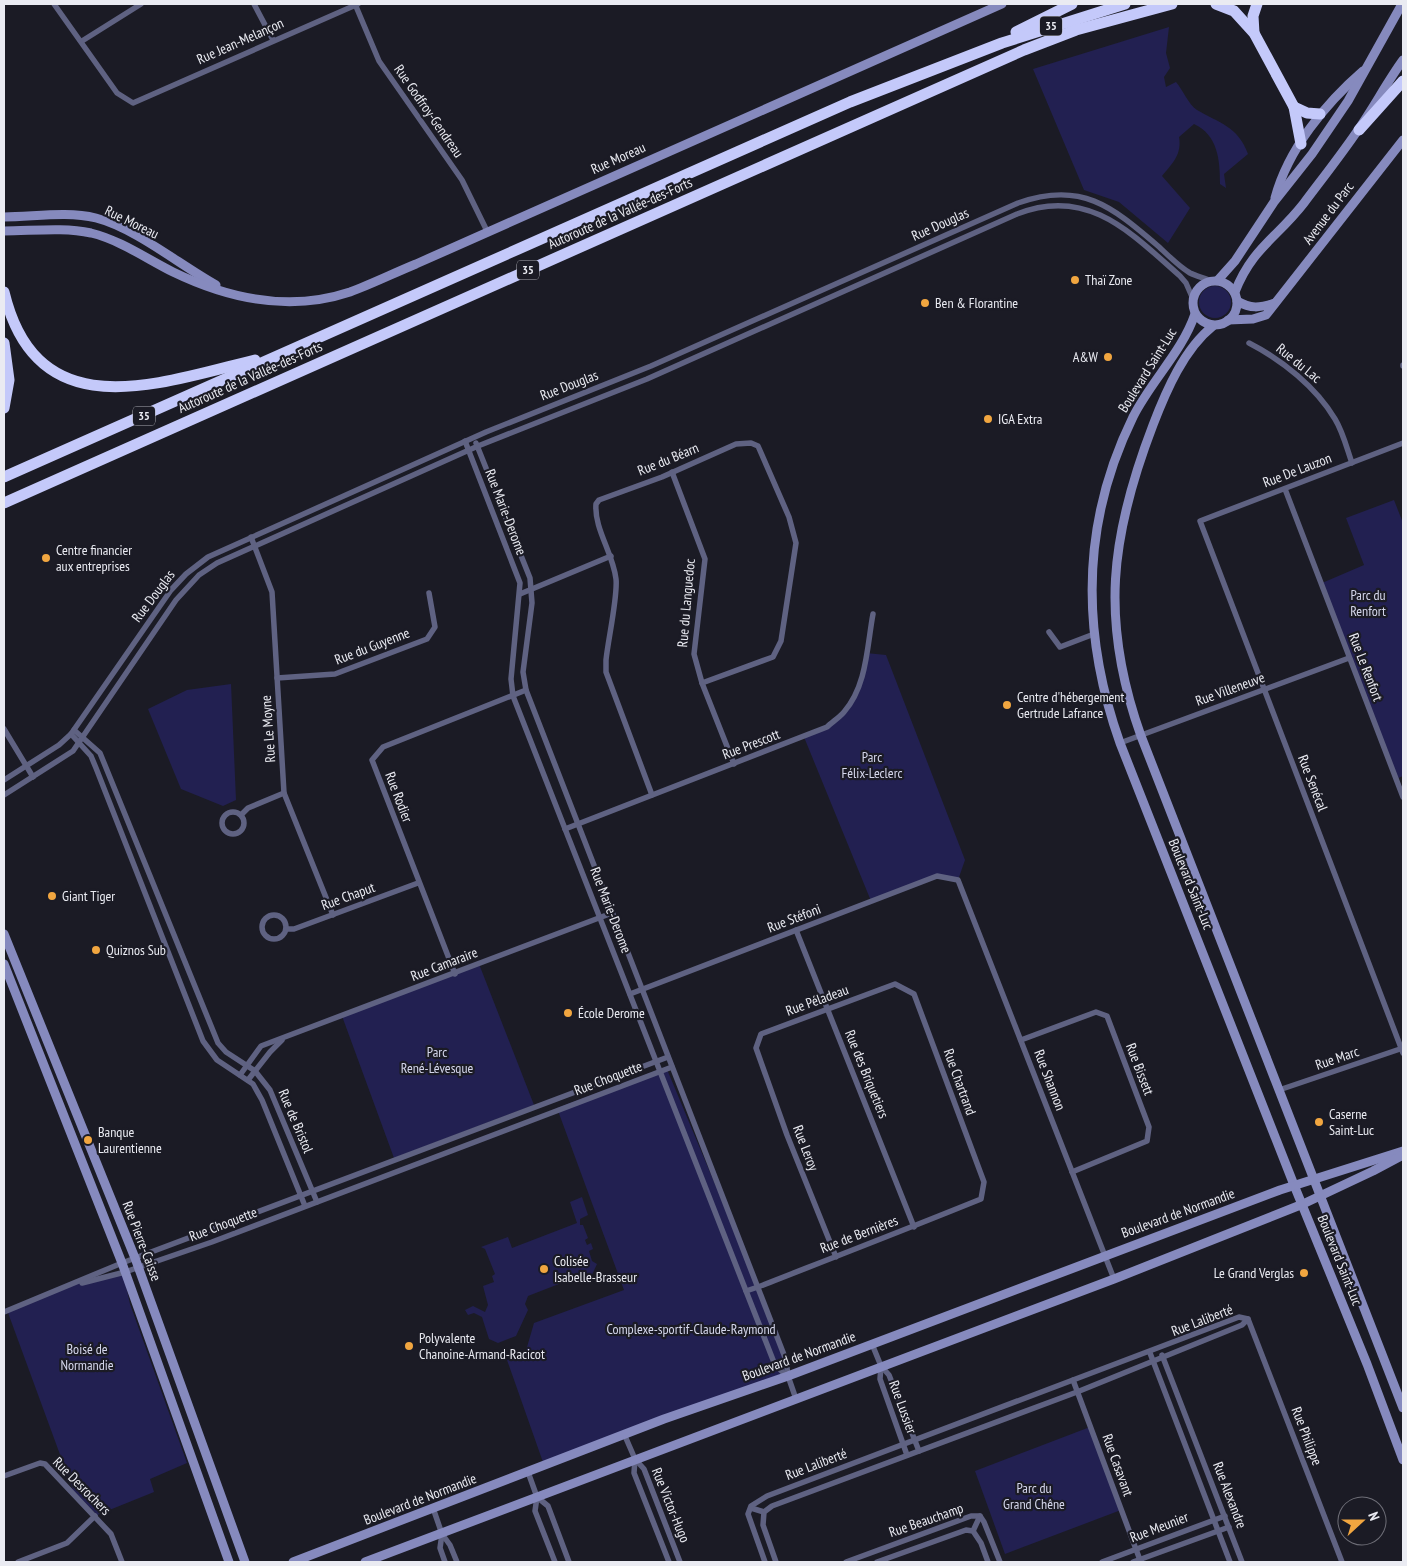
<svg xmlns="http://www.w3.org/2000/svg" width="1407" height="1566" font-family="'PT Sans Narrow',sans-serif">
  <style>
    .green { fill: #222051 }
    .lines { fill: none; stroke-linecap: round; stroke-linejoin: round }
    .street { stroke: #5f6282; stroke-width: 5.5 }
    .secondary { stroke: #868abe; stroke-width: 9 }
    .highway { stroke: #c4c9fa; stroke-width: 11 }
    .poi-dot { fill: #f1a640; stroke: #1b1b25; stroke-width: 2 }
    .labels { text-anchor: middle; stroke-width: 4.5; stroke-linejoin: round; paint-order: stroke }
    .shield { fill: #1b1b25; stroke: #acadb4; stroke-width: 1 }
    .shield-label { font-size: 12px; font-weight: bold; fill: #eaebf2 }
    .street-label { font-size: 14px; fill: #eaebf2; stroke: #1b1b25 }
    .poi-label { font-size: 14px; fill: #eaebf2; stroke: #1b1b25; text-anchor: start }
    .park-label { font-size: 14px; fill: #d5d7ec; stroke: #1b1b25 }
  </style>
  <rect width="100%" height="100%" fill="#1b1b25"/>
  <g class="green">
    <path d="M1169 27 1166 53 1170 68 1164 77 1166 87 1176 82C1183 90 1188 104 1197 110 1219 123 1238 126 1248 154L1224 174 1226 188 1220 184C1220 160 1218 135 1194 124L1179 137C1182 154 1173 163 1162 176L1190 208 1168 243 1119 202 1084 190 1033 69Z"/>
    <circle cx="1215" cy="302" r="16"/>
    <polygon points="1394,500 1403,523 1403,776 1396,779 1322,583 1364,565 1346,518"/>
    <path d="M866 653 886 655 965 860 958 880 937 876 871 901 804 737C851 718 855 699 866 653Z"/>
    <polygon points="231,684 236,800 223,806 181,789 148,709 187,690"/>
    <polygon points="479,964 534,1105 394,1158 342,1016"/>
    <polygon points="666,1067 758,1287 790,1374 544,1465 507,1360 525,1354 534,1323 624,1290 557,1108"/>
    <polygon points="582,1197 588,1215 580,1219 580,1225 583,1225 588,1238 585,1240 587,1245 591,1243 593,1249 589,1251 592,1261 597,1264 590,1279 582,1275 528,1296 525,1304 528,1310 516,1336 498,1343 489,1339 482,1317 474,1313 468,1315 465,1310 473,1306 485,1312 488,1305 483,1286 494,1282 492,1276 495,1274 485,1249 481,1247 508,1237 512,1248 577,1223 570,1202"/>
    <polygon points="123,1272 130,1304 187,1463 150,1479 154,1492 97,1515 73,1490 7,1310 76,1283"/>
    <polygon points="1090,1427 1121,1510 1005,1554 975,1471"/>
  </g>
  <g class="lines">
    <g class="street">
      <polyline points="54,4 117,93 133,103 358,4"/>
      <polyline points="254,4 273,40"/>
      <polyline points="355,4 379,61 462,180 487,231"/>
      <polyline points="82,41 141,4"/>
      <path d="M1249 343C1282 360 1316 387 1335 419 1343 432 1347 449 1352 463"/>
      <polyline points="1403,365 1403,366"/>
      <polyline points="465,441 520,583 511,679 513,696 775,1365 787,1376"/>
      <polyline points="476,443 530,578 532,603 523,672 526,690 786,1360 788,1376 796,1399"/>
      <polyline points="1403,443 1200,521 1403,1053"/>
      <polyline points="672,472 705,559 694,654 702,683 734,764"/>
      <polyline points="1285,489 1403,797"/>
      <polyline points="251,537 272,592 284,793 333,915"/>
      <polyline points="520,594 611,556"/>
      <polyline points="1049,632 1060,647 1094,634"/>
      <polyline points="277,678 335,674 427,639 435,627 429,593"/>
      <polyline points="4,729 33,777"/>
      <polyline points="74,730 100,753 218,1043 226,1052 255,1071 270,1090 317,1202"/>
      <polyline points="71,734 91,756 96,768 203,1041 217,1060 253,1084 262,1100 305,1206"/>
      <polyline points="1120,743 1349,658"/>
      <path d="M4 780 59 745 71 734 171 590 186 574 208 557 486 432 651 366 1018 203C1082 181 1111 206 1158 246 1168 255 1178 266 1190 273 1196 276 1204 278 1211 281"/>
      <path d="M4 795 73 751 176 600 199 575 217 563 478 446 647 379 1017 214C1088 186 1131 233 1180 276L1186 283 1193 299"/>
      <path d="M652 795 606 672V660C608 640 618 596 616 579 613 553 594 529 596 504L599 500 662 477 736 444 751 443 758 446 789 517 796 543 781 641 773 657 702 683"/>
      <circle cx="233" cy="823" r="11"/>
      <polyline points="241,815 248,808 284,793"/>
      <path d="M565 829 827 727C832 722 839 718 844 712 867 686 867 646 873 614"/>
      <circle cx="274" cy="927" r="12"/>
      <polyline points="286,929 294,929 418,883"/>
      <polyline points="796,930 914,1227"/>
      <polyline points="455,974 372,760 383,747 526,690"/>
      <polyline points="630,994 937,876 958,880 1114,1279"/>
      <polyline points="1021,1040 1096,1012 1107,1016 1149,1127 1147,1141 1072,1172"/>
      <polyline points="240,1075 261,1046 612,913"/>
      <polyline points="248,1080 270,1052 282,1040"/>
      <polyline points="1279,1090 1403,1048"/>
      <polyline points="82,1283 125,1272 212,1242 672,1067"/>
      <path d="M746 1291 758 1287C832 1258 907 1229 981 1199L984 1182 914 994 895 984 761 1034 756 1048 787 1135 836 1257"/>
      <polyline points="4,1312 122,1263 668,1057"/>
      <polyline points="1248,1319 1342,1562"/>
      <polyline points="872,1344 881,1366 889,1375 919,1451"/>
      <polyline points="1150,1353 1230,1562"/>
      <polyline points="1162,1355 1242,1562"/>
      <polyline points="881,1366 880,1379 907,1455"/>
      <polyline points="1073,1380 1140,1560"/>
      <polyline points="625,1436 635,1459 644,1469 680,1562"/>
      <polyline points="635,1459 634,1473 669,1562"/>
      <polyline points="528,1472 537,1497 535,1511 555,1562"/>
      <polyline points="4,1476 40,1463 45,1464 111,1534 122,1562"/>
      <polyline points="537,1497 548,1506 569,1562"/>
      <polyline points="433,1508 442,1534 450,1545 457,1562"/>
      <polyline points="751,1508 764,1512"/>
      <polyline points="973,1531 980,1516"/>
      <polyline points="442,1534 440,1548 445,1562"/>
      <polyline points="18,1562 67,1543 95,1516"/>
      <polyline points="765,1562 748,1514 751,1506 767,1496 1239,1317 1248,1319 1242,1325 1077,1392 772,1506 764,1512 763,1525 776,1562"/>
      <polyline points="846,1562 971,1516 980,1516 984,1522 1000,1562"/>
      <polyline points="877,1562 966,1530 973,1531 981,1543 988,1562"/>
      <polyline points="1102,1562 1225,1516"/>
      <polyline points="1133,1562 1229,1527"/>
    </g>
    <g class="secondary">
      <path d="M1275 198C1288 149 1326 103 1363 71"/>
      <path d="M4 217C33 217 67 211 96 218 135 228 180 265 216 285"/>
      <path d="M4 231C32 231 63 227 91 233 120 240 147 259 173 272 229 299 290 312 350 292 372 284 394 273 416 264L1002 4"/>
      <polyline points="1218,280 1235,261 1274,202 1312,154 1348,101 1402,4"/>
      <circle cx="1215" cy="303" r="22"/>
      <path d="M1235 292C1252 248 1277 238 1304 203 1322 179 1341 155 1358 130 1374 107 1387 82 1403 60"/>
      <path d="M1237 301C1251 309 1259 308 1275 303"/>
      <path d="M1195 314C1182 352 1151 381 1133 417 1081 523 1081 633 1120 743L1294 1185 1367 1364 1403 1460"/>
      <polyline points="1228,320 1253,319 1266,315 1403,140"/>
      <path d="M1213 326C1184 349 1166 391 1153 425 1110 537 1100 621 1141 736L1403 1408"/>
      <polyline points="4,934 135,1258 245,1562"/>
      <polyline points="4,964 122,1263 229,1562"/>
      <polyline points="293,1562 664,1419 788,1376 1280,1190 1403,1151"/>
      <polyline points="365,1562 1114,1279 1303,1204 1373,1171 1403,1155"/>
    </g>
    <g class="highway">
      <polyline points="1216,4 1234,11 1254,33 1294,107 1301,144"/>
      <polyline points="1016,32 1072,4"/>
      <polyline points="1254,33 1253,16 1257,4"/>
      <polyline points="1294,107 1307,113 1320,114"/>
      <polyline points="1359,130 1403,81"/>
      <path d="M4 292C37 429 157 384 255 360"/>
      <polyline points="4,343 9,380 4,408"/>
      <polyline points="4,477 850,102 1002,43 1125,4"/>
      <polyline points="4,503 1024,50 1076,30 1172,4"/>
    </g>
  </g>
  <g class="poi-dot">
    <circle cx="1075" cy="280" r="5"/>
    <circle cx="925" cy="303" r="5"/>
    <circle cx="1108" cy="357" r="5"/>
    <circle cx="988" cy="419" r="5"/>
    <circle cx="46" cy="558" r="5"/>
    <circle cx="1007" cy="705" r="5"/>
    <circle cx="52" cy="896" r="5"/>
    <circle cx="96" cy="950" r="5"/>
    <circle cx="568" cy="1013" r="5"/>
    <circle cx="1319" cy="1122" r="5"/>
    <circle cx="88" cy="1140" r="5"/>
    <circle cx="544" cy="1269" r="5"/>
    <circle cx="1304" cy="1273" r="5"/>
    <circle cx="409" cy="1346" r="5"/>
  </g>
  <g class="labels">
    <g class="shield">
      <rect x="1040" y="16.5" width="22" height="19" rx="4"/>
      <rect x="517" y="260.5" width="22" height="19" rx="4"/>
      <rect x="133" y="406.5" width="22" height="19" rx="4"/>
    </g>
    <g class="shield-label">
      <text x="1051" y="30">35</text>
      <text x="528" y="274">35</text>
      <text x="144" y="420">35</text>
    </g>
    <g class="street-label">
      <text transform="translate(240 41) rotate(-24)" y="5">Rue Jean-Melançon</text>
      <text transform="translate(429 111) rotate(55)" y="5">Rue Godfroy-Gendreau</text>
      <text transform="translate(618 158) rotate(-24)" y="5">Rue Moreau</text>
      <text transform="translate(620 213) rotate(-24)" y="5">Autoroute de la Vallée-des-Forts</text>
      <text transform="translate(1328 213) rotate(-53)" y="5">Avenue du Parc</text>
      <text transform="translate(132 222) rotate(26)" y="5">Rue Moreau</text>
      <text transform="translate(940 224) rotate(-24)" y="5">Rue Douglas</text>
      <text transform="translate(1299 363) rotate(39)" y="5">Rue du Lac</text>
      <text transform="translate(1147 370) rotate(-58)" y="5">Boulevard Saint-Luc</text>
      <text transform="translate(250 377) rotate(-24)" y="5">Autoroute de la Vallée-des-Forts</text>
      <text transform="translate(569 385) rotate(-21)" y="5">Rue Douglas</text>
      <text transform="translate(668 459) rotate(-22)" y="5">Rue du Béarn</text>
      <text transform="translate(1297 470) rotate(-21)" y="5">Rue De Lauzon</text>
      <text transform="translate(506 512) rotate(69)" y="5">Rue Marie-Derome</text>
      <text transform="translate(153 596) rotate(-53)" y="5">Rue Douglas</text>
      <text transform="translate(686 603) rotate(-85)" y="5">Rue du Languedoc</text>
      <text transform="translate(372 646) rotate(-21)" y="5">Rue du Guyenne</text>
      <text transform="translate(1366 667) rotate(69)" y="5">Rue Le Renfort</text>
      <text transform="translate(1230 689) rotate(-20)" y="5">Rue Villeneuve</text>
      <text transform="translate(268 729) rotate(-94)" y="5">Rue Le Moyne</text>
      <text transform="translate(751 744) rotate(-21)" y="5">Rue Prescott</text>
      <text transform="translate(1313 783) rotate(69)" y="5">Rue Senécal</text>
      <text transform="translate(399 797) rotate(69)" y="5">Rue Rodier</text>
      <text transform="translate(1191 884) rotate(68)" y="5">Boulevard Saint-Luc</text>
      <text transform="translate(348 896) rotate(-20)" y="5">Rue Chaput</text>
      <text transform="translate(611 910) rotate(69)" y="5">Rue Marie-Derome</text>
      <text transform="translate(794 918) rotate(-21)" y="5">Rue Stéfoni</text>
      <text transform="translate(444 964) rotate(-21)" y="5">Rue Camaraire</text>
      <text transform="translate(817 1000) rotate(-20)" y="5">Rue Péladeau</text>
      <text transform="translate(1337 1058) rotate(-19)" y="5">Rue Marc</text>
      <text transform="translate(1140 1069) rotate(69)" y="5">Rue Bissett</text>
      <text transform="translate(867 1074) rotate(68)" y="5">Rue des Briquetiers</text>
      <text transform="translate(608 1078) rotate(-21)" y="5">Rue Choquette</text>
      <text transform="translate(1050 1080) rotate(69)" y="5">Rue Shannon</text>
      <text transform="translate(960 1082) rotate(70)" y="5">Rue Chartrand</text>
      <text transform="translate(296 1121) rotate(67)" y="5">Rue de Bristol</text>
      <text transform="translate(806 1148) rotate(69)" y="5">Rue Leroy</text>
      <text transform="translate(1178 1213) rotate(-20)" y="5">Boulevard de Normandie</text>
      <text transform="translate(223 1224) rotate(-21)" y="5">Rue Choquette</text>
      <text transform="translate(859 1234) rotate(-21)" y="5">Rue de Bernières</text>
      <text transform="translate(142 1241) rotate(69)" y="5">Rue Pierre-Caisse</text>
      <text transform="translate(1340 1260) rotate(68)" y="5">Boulevard Saint-Luc</text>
      <text transform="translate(1202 1320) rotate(-21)" y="5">Rue Laliberté</text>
      <text transform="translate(799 1356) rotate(-20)" y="5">Boulevard de Normandie</text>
      <text transform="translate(903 1407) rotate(70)" y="5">Rue Lussier</text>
      <text transform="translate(1307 1436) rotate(69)" y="5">Rue Philippe</text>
      <text transform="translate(816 1464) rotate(-21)" y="5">Rue Laliberté</text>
      <text transform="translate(1118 1465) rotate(70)" y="5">Rue Casavant</text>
      <text transform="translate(82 1486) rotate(45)" y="5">Rue Desrochers</text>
      <text transform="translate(1230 1495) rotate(69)" y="5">Rue Alexandre</text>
      <text transform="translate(420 1499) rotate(-21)" y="5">Boulevard de Normandie</text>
      <text transform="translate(671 1505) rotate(68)" y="5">Rue Victor-Hugo</text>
      <text transform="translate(926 1520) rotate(-19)" y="5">Rue Beauchamp</text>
      <text transform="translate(1159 1527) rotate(-21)" y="5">Rue Meunier</text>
    </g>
    <g class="poi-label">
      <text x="1085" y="285">Thaï Zone</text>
      <text x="935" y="308">Ben &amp; Florantine</text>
      <text x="1098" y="362" text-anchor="end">A&amp;W</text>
      <text x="998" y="424">IGA Extra</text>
      <text x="56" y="555">Centre financier<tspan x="56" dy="16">aux entreprises</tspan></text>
      <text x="1017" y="702">Centre d'hébergement<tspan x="1017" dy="16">Gertrude Lafrance</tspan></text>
      <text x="62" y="901">Giant Tiger</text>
      <text x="106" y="955">Quiznos Sub</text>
      <text x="578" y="1018">École Derome</text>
      <text x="1329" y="1119">Caserne<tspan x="1329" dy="16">Saint-Luc</tspan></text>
      <text x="98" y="1137">Banque<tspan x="98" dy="16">Laurentienne</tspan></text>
      <text x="554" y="1266">Colisée<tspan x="554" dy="16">Isabelle-Brasseur</tspan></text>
      <text x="1294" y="1278" text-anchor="end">Le Grand Verglas</text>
      <text x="419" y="1343">Polyvalente<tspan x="419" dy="16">Chanoine-Armand-Racicot</tspan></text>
    </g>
    <g class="park-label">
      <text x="1368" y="600">Parc du<tspan x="1368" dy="16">Renfort</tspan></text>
      <text x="872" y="762">Parc<tspan x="872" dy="16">Félix-Leclerc</tspan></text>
      <text x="437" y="1057">Parc<tspan x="437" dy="16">René-Lévesque</tspan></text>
      <text x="691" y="1334">Complexe-sportif-Claude-Raymond</text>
      <text x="87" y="1354">Boisé de<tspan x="87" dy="16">Normandie</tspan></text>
      <text x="1034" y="1493">Parc du<tspan x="1034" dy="16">Grand Chêne</tspan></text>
    </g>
  </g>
  <rect width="1407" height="1566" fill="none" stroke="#eaebf2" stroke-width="10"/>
  <g transform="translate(1362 1521) rotate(69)"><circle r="24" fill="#1b1b25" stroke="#6e6e77"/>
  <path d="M0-4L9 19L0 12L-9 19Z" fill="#f1a640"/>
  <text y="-8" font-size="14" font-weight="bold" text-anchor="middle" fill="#eaebf2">N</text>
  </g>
</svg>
